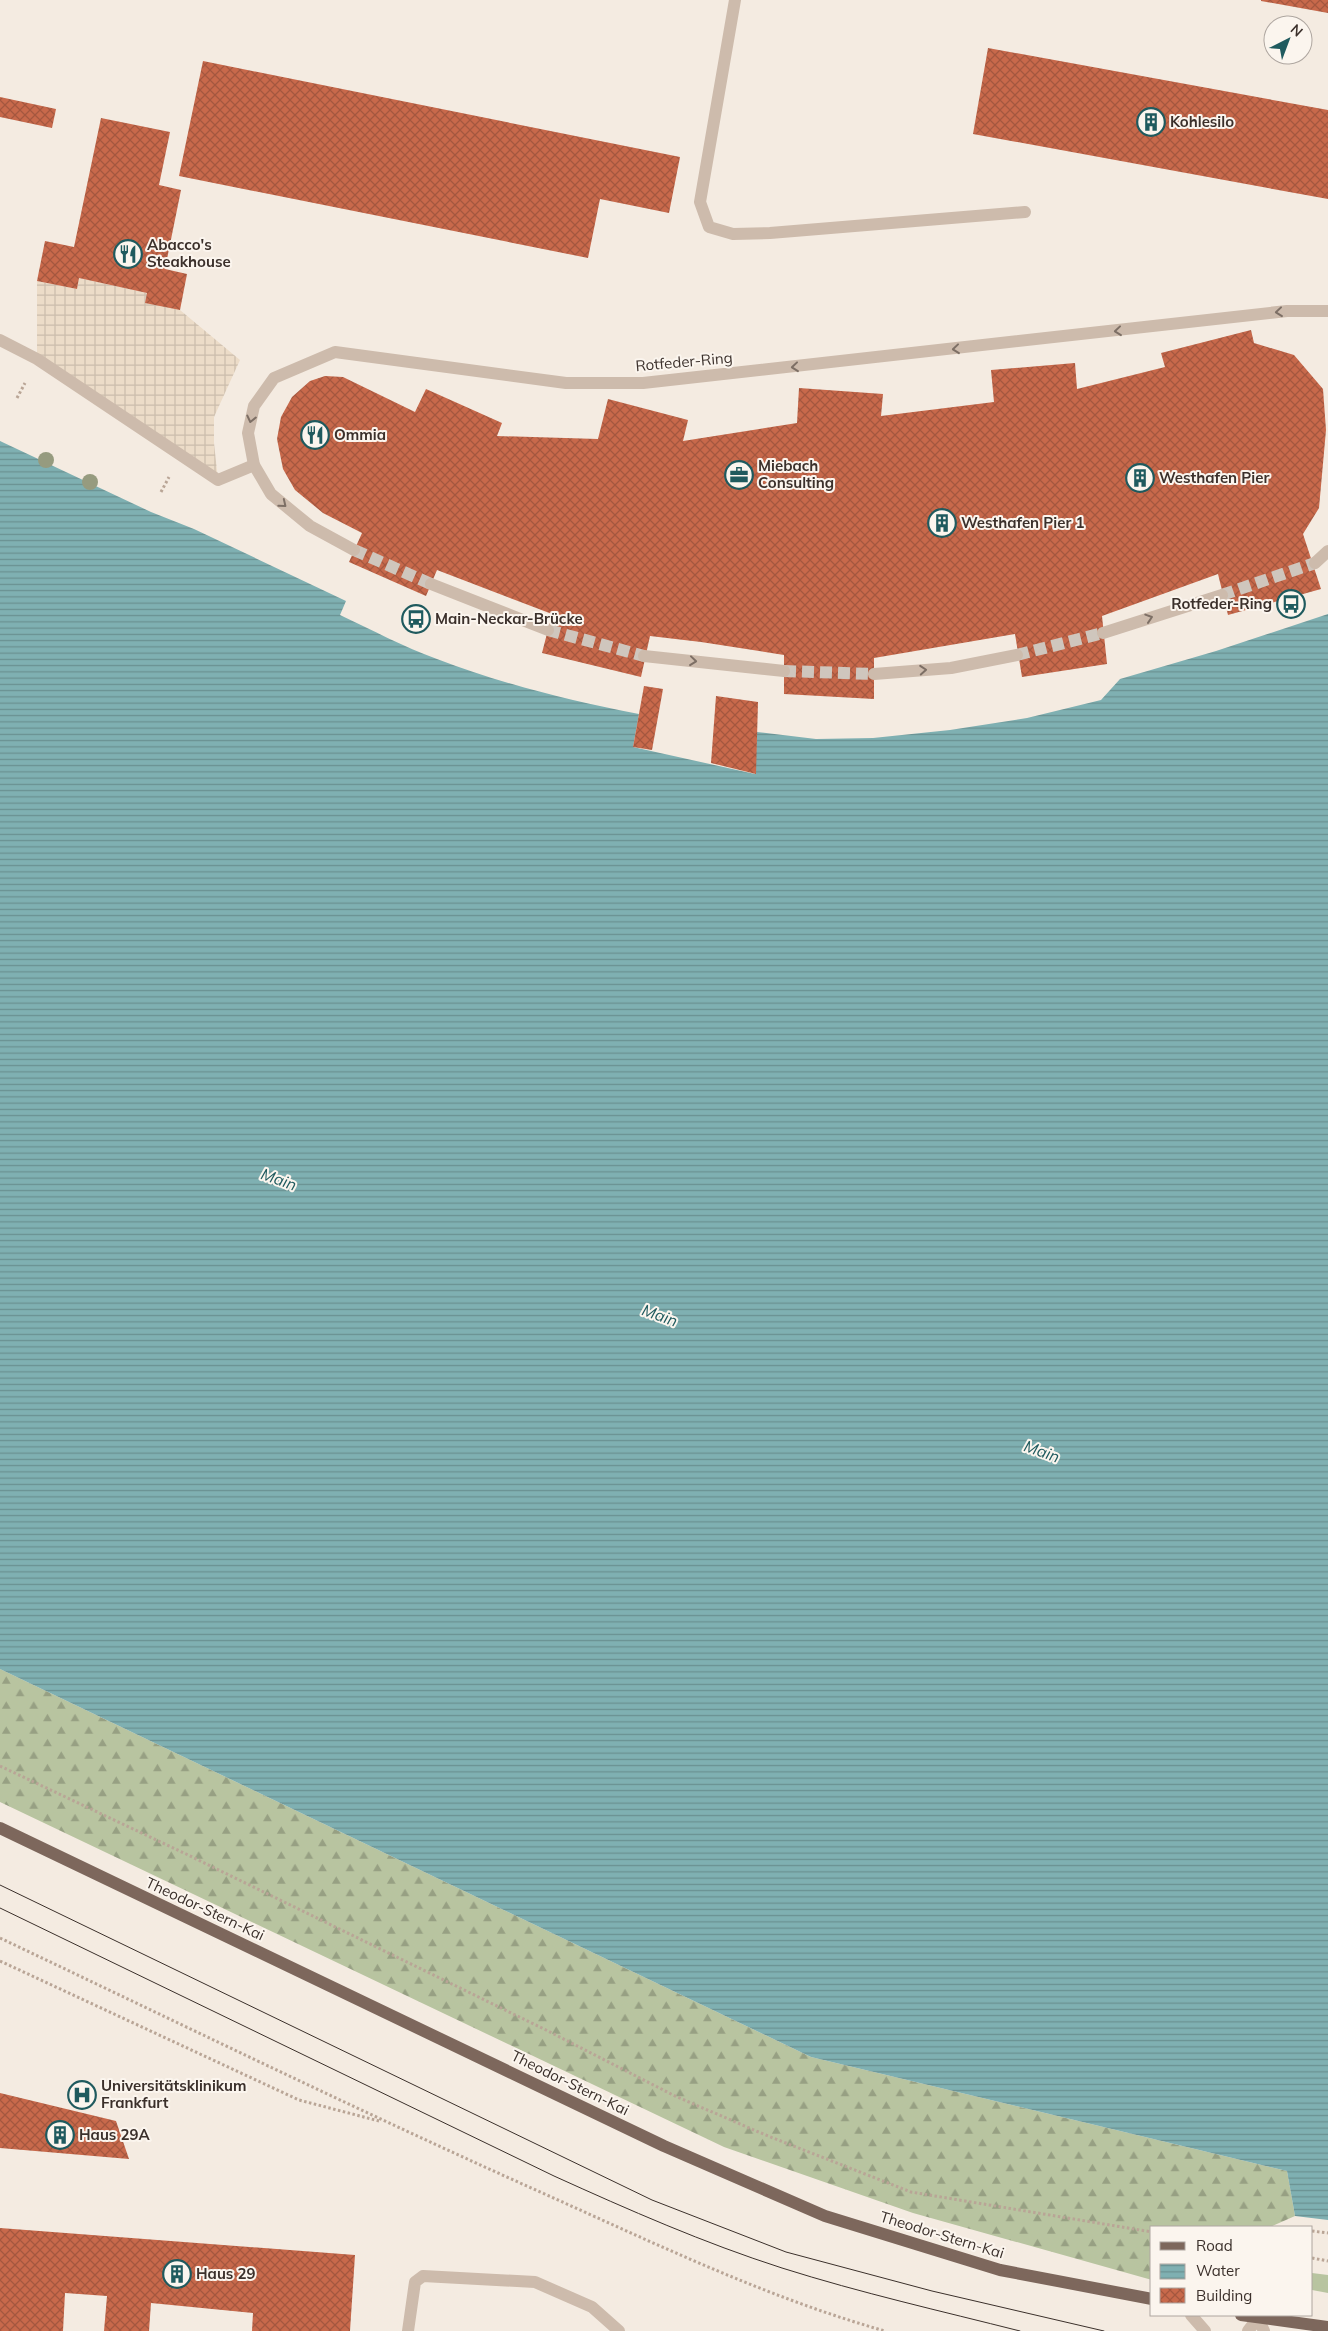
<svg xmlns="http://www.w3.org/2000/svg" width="1328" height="2331" font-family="Mulish,sans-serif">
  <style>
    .green { fill: #b8c4a0 }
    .forest { fill: url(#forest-firs) }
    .plaza { fill: url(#plaza-grid) }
    .water { fill: url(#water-rules) }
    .building { fill: url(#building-cross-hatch) }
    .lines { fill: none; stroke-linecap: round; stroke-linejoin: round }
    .minor-tunnel { stroke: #cfc6bd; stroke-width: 12; stroke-dasharray: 12 6; stroke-linecap: butt }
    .path { stroke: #b9a596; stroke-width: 3; stroke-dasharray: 2.5 2.5; stroke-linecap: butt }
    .minor { stroke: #cdbbac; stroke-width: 12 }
    .major { stroke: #7d675c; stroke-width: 12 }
    .tram { stroke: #3b302b; stroke-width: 1 }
    .tree { fill: #969b7f }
    .oneway { stroke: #7d6f65 }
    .labels { text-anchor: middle; stroke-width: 4; stroke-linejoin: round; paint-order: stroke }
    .poi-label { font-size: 15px; font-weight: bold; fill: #3b302b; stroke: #fbf5ee; text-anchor: start }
    .street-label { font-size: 15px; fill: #3b302b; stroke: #fbf5ee }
    .water-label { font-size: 16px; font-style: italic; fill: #1f5a5e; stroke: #fbf5ee }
  </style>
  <defs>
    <pattern id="forest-firs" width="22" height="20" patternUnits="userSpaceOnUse" patternTransform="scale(1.25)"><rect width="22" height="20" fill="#b8c4a0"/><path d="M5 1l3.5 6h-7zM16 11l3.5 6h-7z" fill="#97a083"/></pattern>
    <pattern id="plaza-grid" width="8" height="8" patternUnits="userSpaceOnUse" patternTransform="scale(1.25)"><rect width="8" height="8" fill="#ecdcc8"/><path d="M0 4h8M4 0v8" fill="none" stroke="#cbbdac"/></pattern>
    <pattern id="water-rules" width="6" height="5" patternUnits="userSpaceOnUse" patternTransform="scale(1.25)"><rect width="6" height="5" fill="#7fb0b2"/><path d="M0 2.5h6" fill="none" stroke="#699091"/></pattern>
    <pattern id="building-cross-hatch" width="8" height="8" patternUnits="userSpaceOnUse" patternTransform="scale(1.25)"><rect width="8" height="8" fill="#c8694b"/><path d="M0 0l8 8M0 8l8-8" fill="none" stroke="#a4573f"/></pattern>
  </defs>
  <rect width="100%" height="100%" fill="#f4ebe1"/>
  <polygon class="green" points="1312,2273 1328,2275 1328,2293 1312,2290"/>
  <polygon class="forest" points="0,1669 811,2057 1287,2171 1295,2216 1270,2227 1152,2227 1152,2280 913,2213 724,2147 0,1802"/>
  <polygon class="plaza" points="79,278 147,293 180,310 240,360 214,417 214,443 218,480 37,359 37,281 77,289"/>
  <path class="water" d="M0 441 151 512 194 529 346 601 340 615C372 630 404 647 437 659 503 684 570 701 639 714L633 747 755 774 757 732 816 739 873 738 950 730 1027 718 1101 700 1120 679 1216 651 1328 614V2220L1295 2216 1287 2171 811 2057 0 1669Z"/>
  <g class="building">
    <polygon points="1261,0 1328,0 1328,13 1261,1"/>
    <polygon points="988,48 1328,110 1328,199 973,134"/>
    <polygon points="203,61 680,157 669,213 600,199 588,258 179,176"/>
    <polygon points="0,97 56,109 52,128 0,117"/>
    <polygon points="101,118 170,132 159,185 181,190 165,269 187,274 180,310 145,303 147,293 79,278 77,289 37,281 45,241 74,247"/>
    <polygon points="1251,330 1254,343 1294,355 1323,389 1326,430 1319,508 1303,534 1321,589 1228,615 1218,574 1102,616 1107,664 1022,677 1015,634 874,658 874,699 784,694 784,655 701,642 650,636 641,677 542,653 552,614 437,570 426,596 349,562 362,533 323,513 295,490 283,469 277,439 281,417 292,397 310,381 325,376 343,377 415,412 426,389 502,423 497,436 598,439 608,399 688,420 683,441 797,423 799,388 883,394 881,416 994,402 991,370 1075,363 1077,389 1165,367 1161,353"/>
    <polygon points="644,686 663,689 652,750 633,747"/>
    <polygon points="716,696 758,702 756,774 711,763"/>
    <polygon points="0,2093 116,2121 129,2159 0,2148"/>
    <polygon points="0,2228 355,2255 350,2331 252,2331 253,2313 151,2303 149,2331 104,2331 107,2296 65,2293 63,2331 0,2331"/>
  </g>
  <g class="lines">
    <g class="minor-tunnel">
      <polyline points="354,550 431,584"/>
      <polyline points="1222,595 1315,563"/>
      <polyline points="548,630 644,656"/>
      <polyline points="1017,655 1103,633"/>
      <polyline points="784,671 874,674"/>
    </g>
    <g class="path">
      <polyline points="17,398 25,383"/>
      <polyline points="161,492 169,477"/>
      <polyline points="0,1766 186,1854 546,2030 675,2096 768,2136 911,2192 1152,2232"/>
      <path d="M0 1938C179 2023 357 2110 538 2191 652 2242 765 2297 885 2331"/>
      <polyline points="0,1961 299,2100 379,2121"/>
      <polyline points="1312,2231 1328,2233"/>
      <polyline points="1312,2258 1328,2261"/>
    </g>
    <g class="minor">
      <polyline points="735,0 700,202 709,227 733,234 770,233 1025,212"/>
      <polyline points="0,340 37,359 218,480 254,465"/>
      <polyline points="354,550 310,526 271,494 254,465 248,433 254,406 274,378 335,352 566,383 643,383 1287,311 1328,311"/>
      <polyline points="1315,563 1328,551"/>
      <polyline points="431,584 548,630"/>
      <polyline points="1103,633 1222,595"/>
      <polyline points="644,656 784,671"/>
      <polyline points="874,674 951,668 1017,655"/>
      <polyline points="1191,2315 1205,2331"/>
      <polyline points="408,2331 415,2282 423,2276 535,2282 592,2307 619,2331"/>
      <polyline points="1248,2331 1258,2318 1264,2331"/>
    </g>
    <g class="major">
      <polyline points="0,1828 664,2146 825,2216 1000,2270 1152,2299"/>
      <polyline points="1241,2315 1328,2327"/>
    </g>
    <g class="tram">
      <polyline points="0,1885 652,2200 786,2252 932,2291 1104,2331"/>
      <path d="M0 1908 554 2176C629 2210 704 2243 782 2268 861 2293 941 2311 1020 2331"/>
    </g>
  </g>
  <g class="tree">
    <circle cx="46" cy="460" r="8"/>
    <circle cx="90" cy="482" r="8"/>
  </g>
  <defs><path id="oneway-chevron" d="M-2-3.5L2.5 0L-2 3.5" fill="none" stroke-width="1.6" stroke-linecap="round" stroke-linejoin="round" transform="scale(1.25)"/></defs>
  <g class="oneway">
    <use href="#oneway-chevron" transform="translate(1279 312) rotate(174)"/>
    <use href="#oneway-chevron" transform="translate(1118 331) rotate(174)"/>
    <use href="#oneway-chevron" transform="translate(956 349) rotate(174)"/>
    <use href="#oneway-chevron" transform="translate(795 367) rotate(174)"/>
    <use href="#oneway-chevron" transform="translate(251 419) rotate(103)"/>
    <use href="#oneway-chevron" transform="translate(283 504) rotate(39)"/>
    <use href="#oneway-chevron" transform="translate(1149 618) rotate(-18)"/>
    <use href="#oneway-chevron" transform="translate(693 661) rotate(6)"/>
    <use href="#oneway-chevron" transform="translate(923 670) rotate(-4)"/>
  </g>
  <defs>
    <symbol id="building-ring" viewBox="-11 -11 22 22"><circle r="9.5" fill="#fbf5ee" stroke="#1f5a5e" stroke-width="1.5"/><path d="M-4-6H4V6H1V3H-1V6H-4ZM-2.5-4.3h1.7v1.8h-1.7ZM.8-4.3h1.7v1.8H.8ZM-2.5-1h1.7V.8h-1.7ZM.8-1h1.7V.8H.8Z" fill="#1f5a5e"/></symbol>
    <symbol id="restaurant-ring" viewBox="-11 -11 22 22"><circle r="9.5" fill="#fbf5ee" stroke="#1f5a5e" stroke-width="1.5"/><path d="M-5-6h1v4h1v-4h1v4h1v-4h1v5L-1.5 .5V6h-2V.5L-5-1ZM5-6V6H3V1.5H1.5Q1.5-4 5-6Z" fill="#1f5a5e"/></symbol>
    <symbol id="office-ring" viewBox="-11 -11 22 22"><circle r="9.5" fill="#fbf5ee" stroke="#1f5a5e" stroke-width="1.5"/><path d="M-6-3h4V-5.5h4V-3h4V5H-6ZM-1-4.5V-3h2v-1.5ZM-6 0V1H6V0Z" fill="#1f5a5e"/></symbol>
    <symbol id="bus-ring" viewBox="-11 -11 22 22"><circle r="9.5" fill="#fbf5ee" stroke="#1f5a5e" stroke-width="1.5"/><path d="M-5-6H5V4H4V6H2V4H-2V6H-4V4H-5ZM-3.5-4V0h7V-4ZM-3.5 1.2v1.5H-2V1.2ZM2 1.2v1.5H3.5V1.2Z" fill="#1f5a5e"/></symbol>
    <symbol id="hospital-ring" viewBox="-11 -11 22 22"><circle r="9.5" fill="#fbf5ee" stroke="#1f5a5e" stroke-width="1.5"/><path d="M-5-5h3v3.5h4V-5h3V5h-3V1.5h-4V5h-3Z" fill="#1f5a5e"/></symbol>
  </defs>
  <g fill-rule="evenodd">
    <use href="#building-ring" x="1135" y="106" width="32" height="32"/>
    <use href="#restaurant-ring" x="112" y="238" width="32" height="32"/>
    <use href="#restaurant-ring" x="299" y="419" width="32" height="32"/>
    <use href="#office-ring" x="723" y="459" width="32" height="32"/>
    <use href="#building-ring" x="1124" y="462" width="32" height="32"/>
    <use href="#building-ring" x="926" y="507" width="32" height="32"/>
    <use href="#bus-ring" x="1275" y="588" width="32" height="32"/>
    <use href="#bus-ring" x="400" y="603" width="32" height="32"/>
    <use href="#hospital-ring" x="66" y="2079" width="32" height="32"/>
    <use href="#building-ring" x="44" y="2119" width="32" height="32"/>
    <use href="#building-ring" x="161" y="2258" width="32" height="32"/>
  </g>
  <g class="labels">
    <g class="poi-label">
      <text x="1170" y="127">Kohlesilo</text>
      <text x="147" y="250">Abacco's<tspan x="147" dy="17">Steakhouse</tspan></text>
      <text x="334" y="440">Ommia</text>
      <text x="758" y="471">Miebach<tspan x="758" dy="17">Consulting</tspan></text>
      <text x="1159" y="483">Westhafen Pier</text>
      <text x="961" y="528">Westhafen Pier 1</text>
      <text x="1272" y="609" text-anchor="end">Rotfeder-Ring</text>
      <text x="435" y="624">Main-Neckar-Brücke</text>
      <text x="101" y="2091">Universitätsklinikum<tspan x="101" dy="17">Frankfurt</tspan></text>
      <text x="79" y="2140">Haus 29A</text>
      <text x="196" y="2279">Haus 29</text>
    </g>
    <g class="street-label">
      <text transform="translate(684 362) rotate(-5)" y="5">Rotfeder-Ring</text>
      <text transform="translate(205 1909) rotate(25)" y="5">Theodor-Stern-Kai</text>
      <text transform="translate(570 2083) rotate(26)" y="5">Theodor-Stern-Kai</text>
      <text transform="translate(942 2235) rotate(17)" y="5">Theodor-Stern-Kai</text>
    </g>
    <g class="water-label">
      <text transform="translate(279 1179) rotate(20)" y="6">Main</text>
      <text transform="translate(660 1315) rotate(20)" y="6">Main</text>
      <text transform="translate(1042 1451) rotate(20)" y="6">Main</text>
    </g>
  </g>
  <rect x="1150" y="2226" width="162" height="90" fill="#fbf5ee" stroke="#aea6a0"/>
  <rect x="1160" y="2242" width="25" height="8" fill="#7d675c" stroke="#aea6a0"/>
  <text x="1196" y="2251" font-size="15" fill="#3b302b">Road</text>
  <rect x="1160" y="2264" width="25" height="15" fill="url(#water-rules)" stroke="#aea6a0"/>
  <text x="1196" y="2276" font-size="15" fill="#3b302b">Water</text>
  <rect x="1160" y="2288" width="25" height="15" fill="url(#building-cross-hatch)" stroke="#aea6a0"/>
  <text x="1196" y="2301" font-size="15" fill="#3b302b">Building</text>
  <g transform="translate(1288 40) rotate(42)"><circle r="24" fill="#fbf5ee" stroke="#aea6a0"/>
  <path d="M0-4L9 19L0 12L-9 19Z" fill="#1f5a5e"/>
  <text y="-8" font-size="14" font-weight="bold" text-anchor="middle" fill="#3b302b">N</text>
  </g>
</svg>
